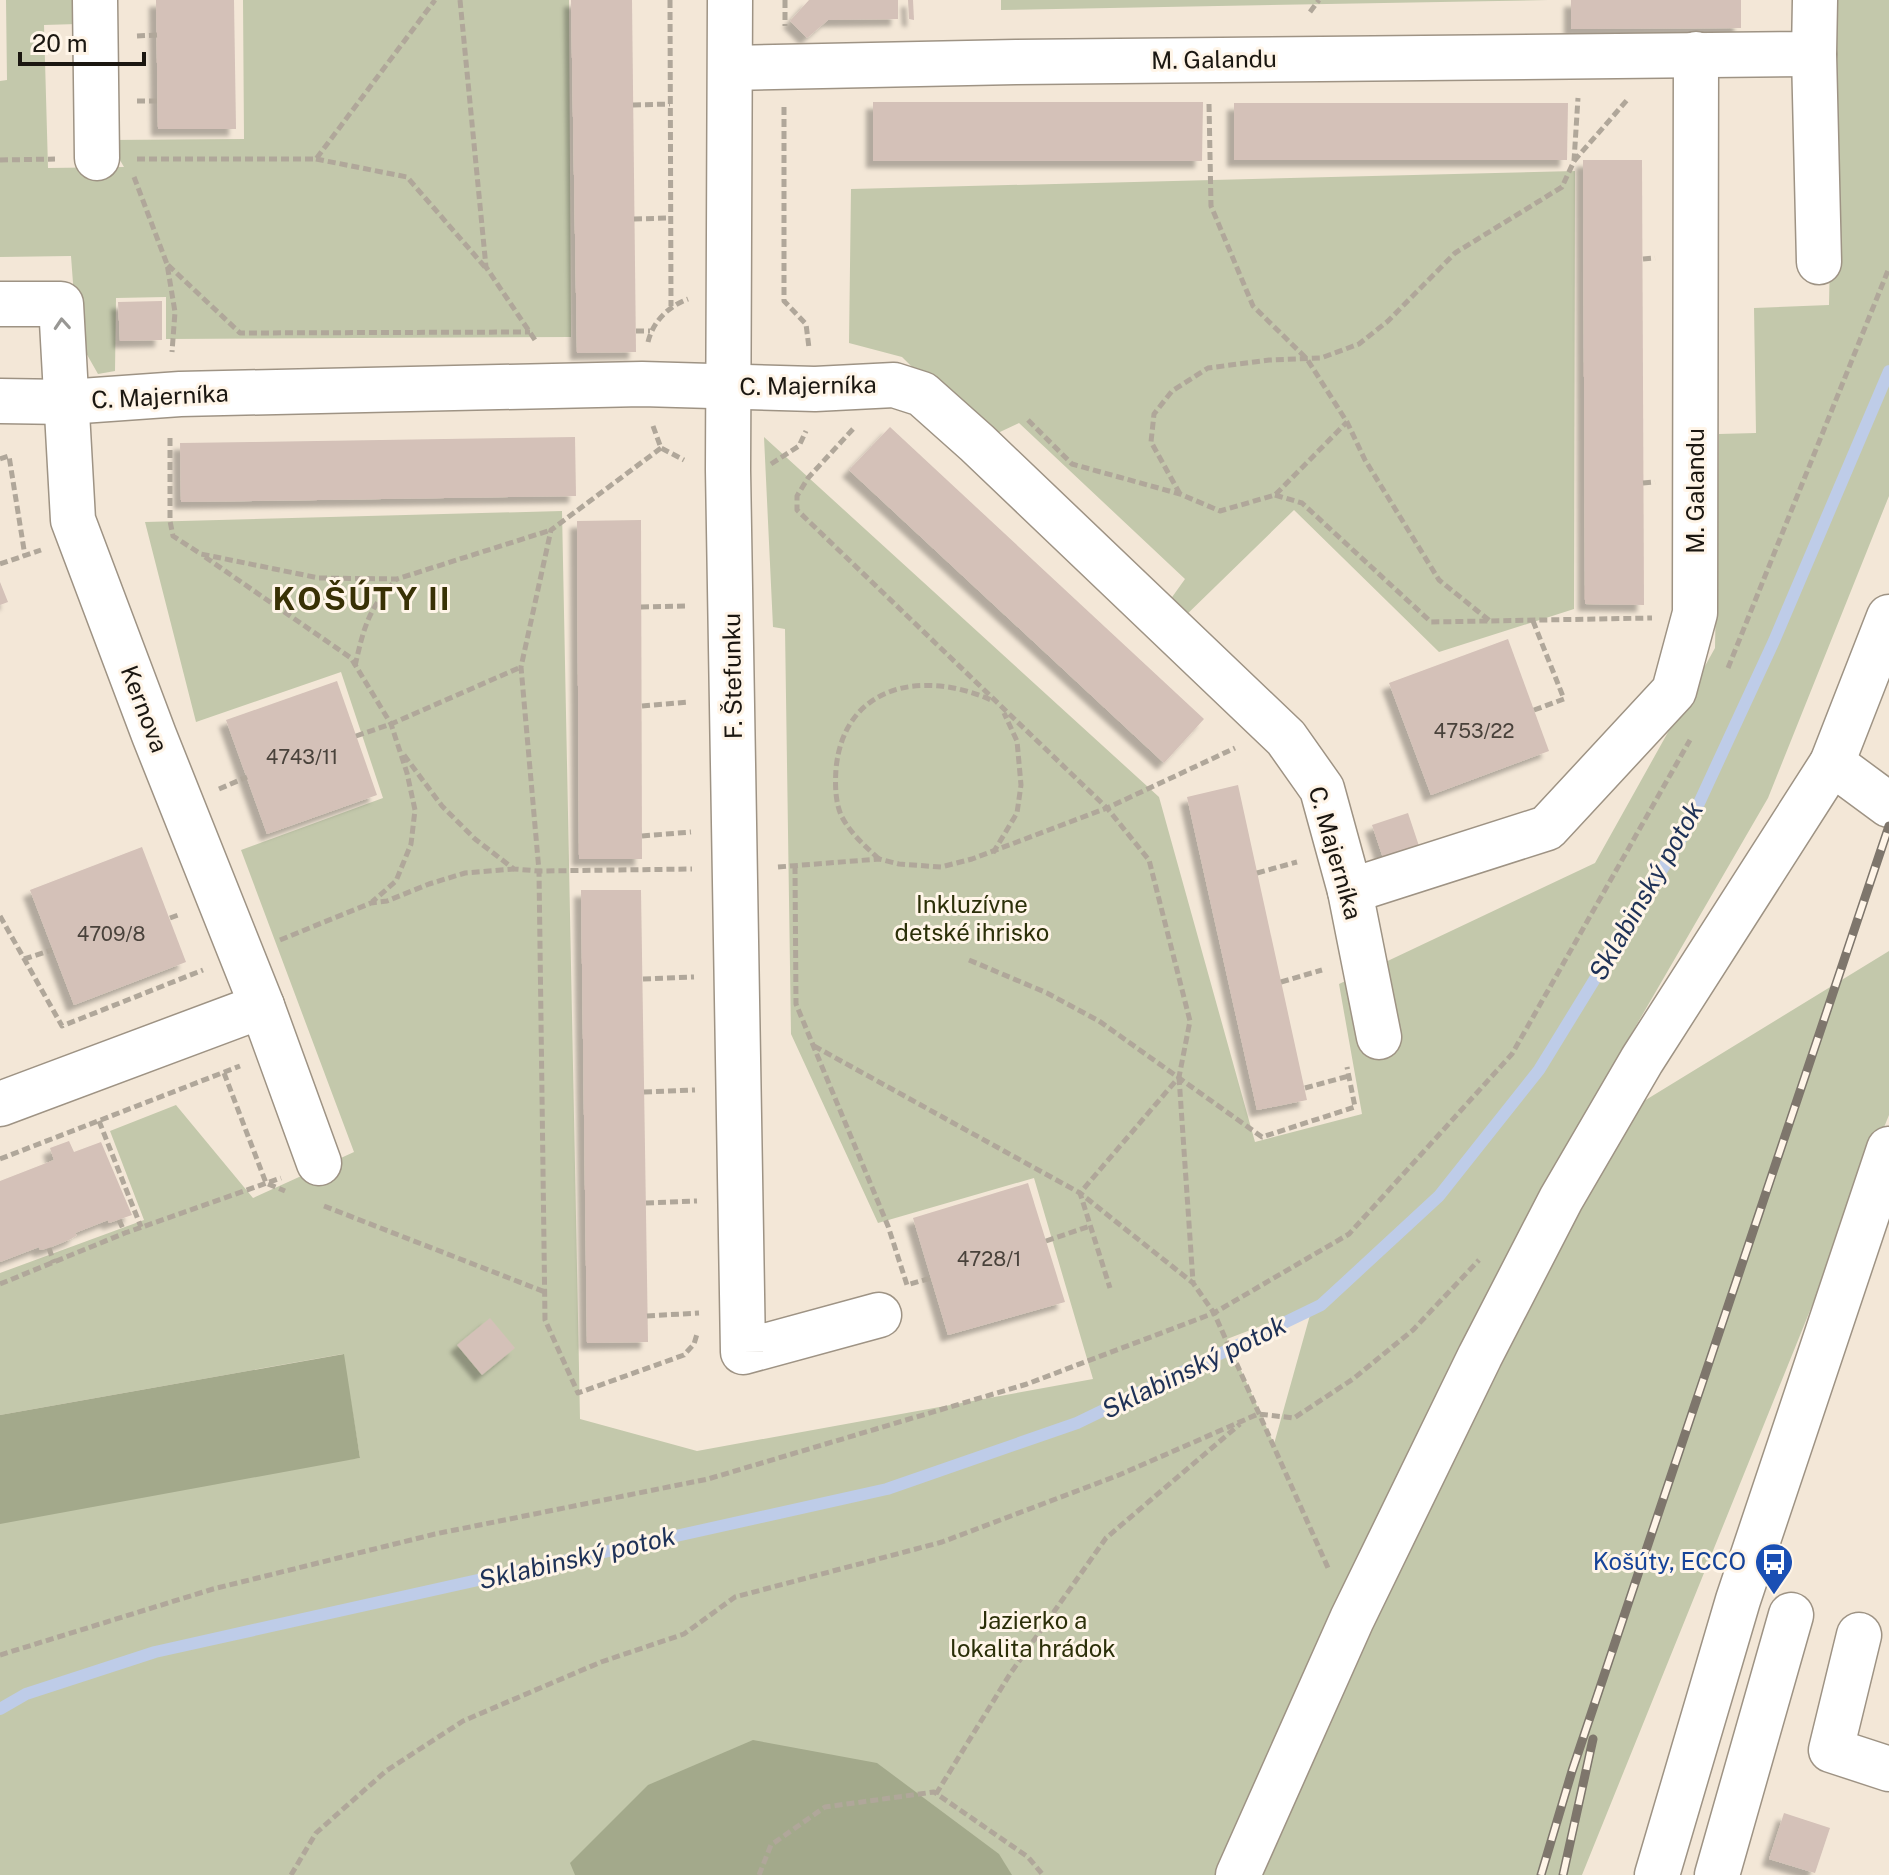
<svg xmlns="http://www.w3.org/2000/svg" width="1889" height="1875" font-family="'Public Sans',sans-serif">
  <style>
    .green { fill: #c3c8ab; fill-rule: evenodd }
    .forest { fill: #a3a98b }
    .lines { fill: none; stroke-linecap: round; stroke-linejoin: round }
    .stream { stroke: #becce8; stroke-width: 12 }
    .building { fill: #d4c1b8; filter: url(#shadow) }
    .minor-casing { stroke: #9e9384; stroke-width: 47 }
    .path { stroke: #b0a79a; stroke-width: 5; stroke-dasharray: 8 4; stroke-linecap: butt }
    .minor { stroke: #fff; stroke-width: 44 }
    .rail-casing { stroke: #7e766c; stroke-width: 9 }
    .rail { stroke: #fff5e8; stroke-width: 6; stroke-dasharray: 18; stroke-linecap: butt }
    .oneway { stroke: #989794 }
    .labels { text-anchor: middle; stroke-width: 6; stroke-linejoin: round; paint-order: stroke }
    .number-label { font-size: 20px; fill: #49423b }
    .street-label { font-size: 24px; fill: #1b1711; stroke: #fff5e8 }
    .park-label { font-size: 24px; fill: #2b2f08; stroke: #fff5e8 }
    .transit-label { font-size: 24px; fill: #164399; stroke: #fff5e8; text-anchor: end }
    .water-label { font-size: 26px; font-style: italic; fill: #1e3157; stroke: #fff5e8 }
    .district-label { font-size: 32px; font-weight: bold; letter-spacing: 2px; fill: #383105; stroke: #fff5e8 }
  </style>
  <defs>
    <filter id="shadow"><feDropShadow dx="-7" dy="7" stdDeviation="2" flood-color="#0004"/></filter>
  </defs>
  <rect width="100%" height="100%" fill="#f3e7d7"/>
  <g class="green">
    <polygon points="6,0 76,0 77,24 44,25 48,168 124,167 108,140 244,139 243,0 569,0 571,337 166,339 166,297 116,298 115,371 98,374 77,337 71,256 0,257 0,81 7,80"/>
    <polygon points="1001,0 1548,0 1001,10"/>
    <path d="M1835 0H1889V496L1768 798 1564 1150 1889 951V1115L1582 1875H0V1505L360 1458 343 1354 0 1415V1273L144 1220 110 1131 176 1105 253 1198 354 1152 241 850 383 798 341 672 196 722 145 522 562 511 580 1419 697 1451 1093 1379 1034 1178 878 1223 791 1034 785 629 773 627 764 437 1159 797 1255 1142 1362 1114 1339 984 1595 863 1715 648 1719 434 1756 433 1754 308 1829 305ZM1311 1307 1312 1308 1274 1444 1227 1339Z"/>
    <polygon points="1575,171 1574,609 1439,652 1294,510 1179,622 1165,607 1185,579 1019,423 985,439 902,357 849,343 851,189"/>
  </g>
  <g class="forest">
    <polygon points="344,1354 360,1458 0,1524 0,1415"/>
    <polygon points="753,1740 877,1763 999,1854 1012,1875 575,1875 570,1863 648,1785"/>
  </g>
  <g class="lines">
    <polyline class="stream" points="0,1709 26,1694 155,1652 887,1489 1077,1423 1321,1305 1439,1196 1539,1070 1687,829 1774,641 1889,371"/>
  </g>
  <g class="building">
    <polygon points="156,0 234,0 236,129 158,129"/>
    <polygon points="571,0 632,0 636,352 577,353"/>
    <polygon points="809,0 898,0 898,19 828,20 807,38 790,21"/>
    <polygon points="908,0 913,0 914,20 909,19"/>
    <polygon points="1571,0 1741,0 1741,28 1571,29"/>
    <polygon points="873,102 1203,102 1202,161 873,161"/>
    <polygon points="1234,103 1568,103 1567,160 1234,160"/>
    <polygon points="1583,160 1642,160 1644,605 1585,604"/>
    <polygon points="162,301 162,340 120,341 118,302"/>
    <polygon points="890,427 1204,719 1164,763 849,470"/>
    <polygon points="575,437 576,496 181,502 180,443"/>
    <polygon points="641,520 642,859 579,859 577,521"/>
    <polygon points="0,582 8,602 0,605"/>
    <polygon points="1508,639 1549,751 1431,795 1389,683"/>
    <polygon points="337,681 377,795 267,834 226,720"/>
    <polygon points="1238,785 1307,1100 1257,1110 1187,797"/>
    <polygon points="1408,813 1422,855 1386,867 1372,825"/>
    <polygon points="142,847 186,962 74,1005 30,890"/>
    <polygon points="581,890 641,890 648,1342 587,1343"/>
    <polygon points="69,1141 74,1152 101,1142 132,1215 109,1223 108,1220 75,1233 77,1235 71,1239 49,1248 40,1250 39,1247 0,1262 0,1181 54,1160 50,1148"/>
    <polygon points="1028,1183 1065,1302 948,1335 913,1218"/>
    <polygon points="490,1318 515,1348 482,1375 457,1345"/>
    <polygon points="1784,1813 1830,1828 1815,1873 1769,1859"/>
  </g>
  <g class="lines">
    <defs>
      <g id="minor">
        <polyline points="95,0 97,158"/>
        <polyline points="730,0 728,470 743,1352 879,1315"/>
        <polyline points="1814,54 1819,262"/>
        <polyline points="731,68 1016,62 1814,54 1815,0"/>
        <polyline points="0,304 61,304 73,520 154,735 262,1006 319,1163"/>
        <polyline points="0,401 67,402 180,394 642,384 815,389 894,385 922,394 977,443 1286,738 1322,789 1350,891 1379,1037"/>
        <polyline points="1832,763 1889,805"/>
        <polyline points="1350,891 1547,828 1674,691 1695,613 1696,54"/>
        <polyline points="0,1104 262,1006"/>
        <polyline points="1859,1635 1831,1750 1889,1769"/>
        <polyline points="1238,1875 1352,1619 1480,1356 1561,1199 1642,1060 1832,763 1889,617"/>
        <polyline points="1657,1875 1738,1600 1889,1149"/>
        <polyline points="1717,1875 1791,1615"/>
      </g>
    </defs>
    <use href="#minor" class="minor-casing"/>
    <g class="path">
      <polyline points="460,0 486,267 537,343"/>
      <polyline points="670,0 671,306"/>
      <polyline points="785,0 785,26"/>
      <polyline points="1310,12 1319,0"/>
      <polyline points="137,36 157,35"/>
      <polyline points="137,101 158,101"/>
      <polyline points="1209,104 1211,206 1253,306 1307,359 1347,422 1365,460 1439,580 1490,621"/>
      <polyline points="633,105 670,104"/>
      <polyline points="784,107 784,301 806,324 809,348"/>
      <polyline points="137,159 316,159 435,0"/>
      <polyline points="316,159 407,177 485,267"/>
      <polyline points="0,160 55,159"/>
      <polyline points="1574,161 1628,99"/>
      <polyline points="134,177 167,264 175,312 172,352"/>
      <polyline points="634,219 670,218"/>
      <polyline points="1643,259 1655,258"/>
      <polyline points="168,265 240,333 530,332"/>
      <polyline points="636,331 650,331"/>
      <path d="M648 342C653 321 669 306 688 299"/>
      <polyline points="1028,420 1072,464 1180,494 1220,511 1275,495 1347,422"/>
      <polyline points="653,426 661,448 684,460"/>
      <polyline points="853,429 808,478 797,496 797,510 1107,808 1149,860 1190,1021 1179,1077 1080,1193 1110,1288"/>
      <polyline points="170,438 170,521 173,536 201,554 319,578 397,579 551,530"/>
      <polyline points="661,448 551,530 521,667 539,871 545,1320 578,1393 684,1355 694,1344 697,1334"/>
      <polyline points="0,459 9,456 25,556"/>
      <polyline points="771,464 799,446 806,431"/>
      <polyline points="1643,483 1655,482"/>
      <polyline points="1180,494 1151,442 1154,414 1172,391 1208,368 1269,360 1321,358 1359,344 1388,321 1455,253 1562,187 1574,161 1578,98"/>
      <polyline points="1275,495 1302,503 1431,622 1652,618"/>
      <polyline points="205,557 351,658 391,724 407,773 415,810 411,844 396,881 372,902"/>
      <polyline points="0,564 41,550"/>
      <polyline points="641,607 687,606"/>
      <polyline points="1533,621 1564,699 1534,710"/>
      <path d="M355 666C364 627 368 609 396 580"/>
      <polyline points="1728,668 1889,268"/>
      <polyline points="642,706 689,702"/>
      <polyline points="356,736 391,724 521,667"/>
      <polyline points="404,755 442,806 475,839 514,869 539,871 692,869"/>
      <polyline points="219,789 247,777"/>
      <polyline points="642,836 691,832"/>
      <polyline points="993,853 1017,813 1021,785 1017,741 1004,713"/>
      <path d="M879 859C865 846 851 834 842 817 835 803 835 784 836 769 844 683 925 670 991 700"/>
      <polyline points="795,866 796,1004 888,1226 907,1285 931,1278"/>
      <polyline points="778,867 879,859 899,864 941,867 972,859 1107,808 1235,748"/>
      <polyline points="1257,873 1297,862"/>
      <polyline points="0,916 62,1026 203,970"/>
      <polyline points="170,918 181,914"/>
      <polyline points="280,940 371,903 387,901 429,884 465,873 514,869"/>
      <polyline points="24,959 52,950"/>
      <polyline points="969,960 1047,993 1099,1021 1262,1137 1355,1107 1347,1067"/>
      <polyline points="643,979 694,977"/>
      <polyline points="1281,982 1322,970"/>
      <polyline points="814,1046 1080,1193 1193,1283 1214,1313 1329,1570"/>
      <polyline points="224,1073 266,1183 285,1191"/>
      <polyline points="1179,1077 1193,1282"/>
      <polyline points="1305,1088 1349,1076"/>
      <polyline points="644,1092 695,1090"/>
      <polyline points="99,1121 141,1227"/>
      <polyline points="0,1159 240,1066"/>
      <polyline points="646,1203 697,1201"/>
      <polyline points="324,1206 545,1292"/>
      <polyline points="119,1220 125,1233"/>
      <polyline points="1046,1241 1090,1226"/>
      <polyline points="49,1248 54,1263"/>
      <polyline points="0,1284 125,1233 281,1178"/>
      <polyline points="647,1316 699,1313"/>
      <polyline points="0,1655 213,1589 435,1534 708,1479 1027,1384 1214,1313 1349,1234 1512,1054 1690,740"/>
      <polyline points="936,1794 1010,1674 1106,1538 1240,1424"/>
      <polyline points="291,1875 316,1833 386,1771 463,1721 601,1662 684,1634 735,1597 942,1542 1119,1475 1258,1414 1294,1418 1353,1379 1413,1330 1479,1260"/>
      <polyline points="759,1875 771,1845 825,1807 934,1792 1028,1857 1043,1875"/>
    </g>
    <use href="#minor" class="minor"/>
    <defs>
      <g id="rail">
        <polyline points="1541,1875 1572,1771 1889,826"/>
        <polyline points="1563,1875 1593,1739"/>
      </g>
    </defs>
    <use href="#rail" class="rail-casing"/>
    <use href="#rail" class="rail"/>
  </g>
  <defs><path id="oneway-chevron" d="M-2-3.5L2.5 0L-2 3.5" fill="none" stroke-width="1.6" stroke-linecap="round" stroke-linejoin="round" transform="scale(2)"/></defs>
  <use class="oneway" href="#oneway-chevron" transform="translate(62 324) rotate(-94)"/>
  <defs>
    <symbol id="bus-pin" viewBox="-11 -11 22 30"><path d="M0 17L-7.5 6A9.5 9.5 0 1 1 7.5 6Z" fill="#1a4fb4" stroke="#fff5e8"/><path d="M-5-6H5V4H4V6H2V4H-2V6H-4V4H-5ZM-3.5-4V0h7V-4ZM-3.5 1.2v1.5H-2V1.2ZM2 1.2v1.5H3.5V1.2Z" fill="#fff"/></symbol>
  </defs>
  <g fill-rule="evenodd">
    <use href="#bus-pin" x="1752" y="1540" width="44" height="60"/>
  </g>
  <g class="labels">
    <g class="number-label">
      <text x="1474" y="738">4753/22</text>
      <text x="302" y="764">4743/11</text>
      <text x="111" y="941">4709/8</text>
      <text x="989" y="1266">4728/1</text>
    </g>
    <g class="street-label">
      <text transform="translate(1214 60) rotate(-1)" y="8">M. Galandu</text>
      <text transform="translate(808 386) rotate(-1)" y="8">C. Majerníka</text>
      <text transform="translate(160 397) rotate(-3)" y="8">C. Majerníka</text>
      <text transform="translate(1696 491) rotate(-90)" y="8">M. Galandu</text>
      <text transform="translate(733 676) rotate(-91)" y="8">F. Štefunku</text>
      <text transform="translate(144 709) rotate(69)" y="8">Kernova</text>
      <text transform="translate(1335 853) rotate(74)" y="8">C. Majerníka</text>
    </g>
    <g class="park-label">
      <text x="972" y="913">Inkluzívne<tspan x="972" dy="28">detské ihrisko</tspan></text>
      <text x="1033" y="1629">Jazierko a<tspan x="1033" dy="28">lokalita hrádok</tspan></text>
    </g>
    <g class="transit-label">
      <text x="1746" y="1570">Košúty, ECCO</text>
    </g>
    <g class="water-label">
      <text transform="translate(1646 891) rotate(-60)" y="9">Sklabinský potok</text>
      <text transform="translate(1194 1367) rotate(-26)" y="9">Sklabinský potok</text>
      <text transform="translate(577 1558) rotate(-13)" y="9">Sklabinský potok</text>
    </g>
    <g class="district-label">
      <text x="362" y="610">KOŠÚTY II</text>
    </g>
  </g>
  <path d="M20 52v12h124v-12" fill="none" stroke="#1b1711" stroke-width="4"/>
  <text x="32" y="52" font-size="24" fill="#1b1711" stroke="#fff5e8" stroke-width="6" paint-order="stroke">20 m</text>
</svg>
